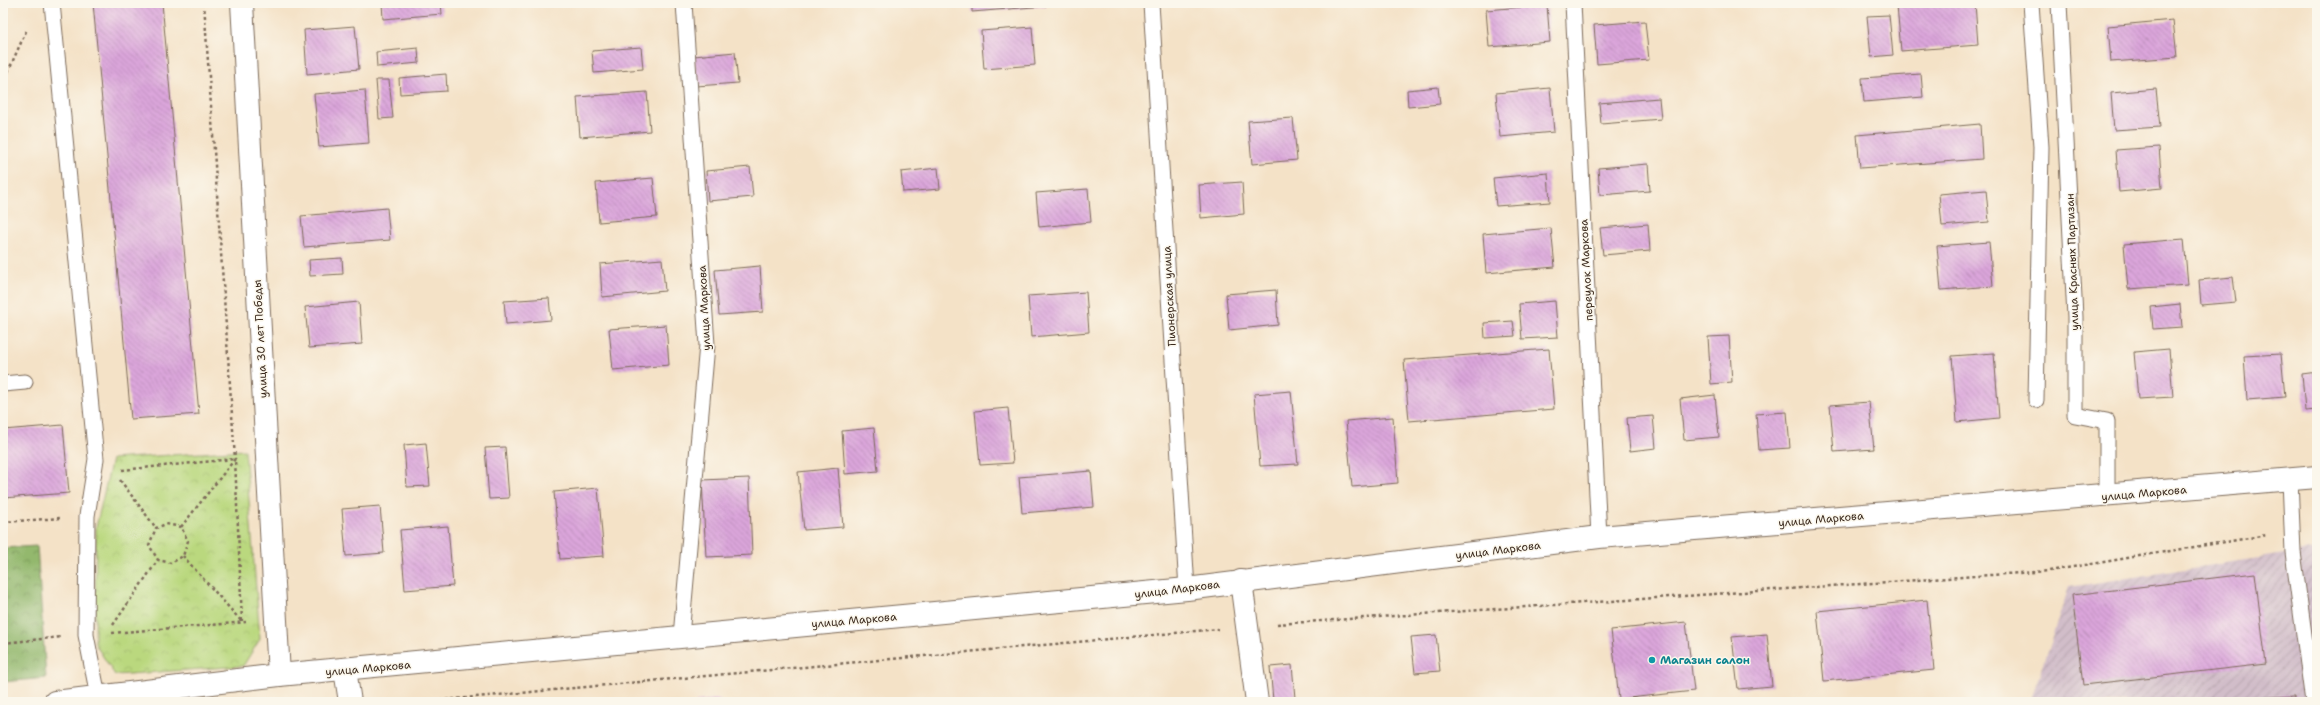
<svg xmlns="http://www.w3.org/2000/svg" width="2320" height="705" font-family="'Shantell Sans',sans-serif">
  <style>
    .industrial { fill: url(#industrial-furrows) }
    .forest { fill: url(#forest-crowns); stroke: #677146 }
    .park { fill: url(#park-crowns); stroke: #7a814e }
    .building { fill: url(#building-back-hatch) }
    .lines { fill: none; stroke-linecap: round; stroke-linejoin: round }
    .service-casing { stroke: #7c6a59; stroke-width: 17 }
    .minor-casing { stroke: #7c6a59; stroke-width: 24 }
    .tertiary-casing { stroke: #7c6a59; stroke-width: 24 }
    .secondary-casing { stroke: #7c6a59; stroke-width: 24 }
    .path { stroke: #7c6a59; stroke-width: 2.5; stroke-dasharray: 3 3; stroke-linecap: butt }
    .service { stroke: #fff; stroke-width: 15 }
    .minor { stroke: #fff; stroke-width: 22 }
    .tertiary { stroke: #fff; stroke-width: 22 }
    .secondary { stroke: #fff; stroke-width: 22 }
    .culture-dot { fill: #0f9aa8; stroke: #fbf7ec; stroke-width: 1.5 }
    .labels { text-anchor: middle; stroke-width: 3; stroke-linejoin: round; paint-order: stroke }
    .street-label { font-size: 11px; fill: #3b2a1e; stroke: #fbf7ec }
    .culture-label { font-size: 11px; font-weight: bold; fill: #0d838f; stroke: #fbf7ec; text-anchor: start }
  </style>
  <defs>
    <pattern id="industrial-furrows" width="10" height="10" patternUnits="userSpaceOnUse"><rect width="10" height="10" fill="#d1bdc9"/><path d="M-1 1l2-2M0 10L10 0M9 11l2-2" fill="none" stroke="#ab9aa3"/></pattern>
    <pattern id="forest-crowns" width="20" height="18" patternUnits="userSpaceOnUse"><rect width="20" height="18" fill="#93b86d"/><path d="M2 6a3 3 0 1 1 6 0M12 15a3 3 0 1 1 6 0" fill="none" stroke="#799659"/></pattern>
    <pattern id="park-crowns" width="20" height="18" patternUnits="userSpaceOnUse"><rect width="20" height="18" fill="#bad87e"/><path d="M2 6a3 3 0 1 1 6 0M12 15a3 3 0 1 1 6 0" fill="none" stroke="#a1ba6c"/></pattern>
    <pattern id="building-back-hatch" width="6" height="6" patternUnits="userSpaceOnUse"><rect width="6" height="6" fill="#dba6db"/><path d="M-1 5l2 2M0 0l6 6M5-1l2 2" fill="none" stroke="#b387b1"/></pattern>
  </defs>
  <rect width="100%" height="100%" fill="#fbf7ec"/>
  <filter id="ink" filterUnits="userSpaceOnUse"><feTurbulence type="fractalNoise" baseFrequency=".025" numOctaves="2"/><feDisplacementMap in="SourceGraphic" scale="8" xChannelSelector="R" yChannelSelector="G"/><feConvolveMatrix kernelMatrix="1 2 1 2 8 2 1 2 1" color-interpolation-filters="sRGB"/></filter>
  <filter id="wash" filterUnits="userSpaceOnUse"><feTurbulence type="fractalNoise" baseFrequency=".012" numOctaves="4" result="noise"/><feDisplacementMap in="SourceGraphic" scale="16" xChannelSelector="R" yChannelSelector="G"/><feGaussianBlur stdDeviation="0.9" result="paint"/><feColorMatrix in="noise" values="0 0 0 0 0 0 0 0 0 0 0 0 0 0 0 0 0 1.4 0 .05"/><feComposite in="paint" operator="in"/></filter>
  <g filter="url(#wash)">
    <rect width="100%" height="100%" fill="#f4e2c7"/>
    <polygon class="industrial" points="2317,549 2317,702 2030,702 2069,587"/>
    <polygon class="forest" points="37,546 46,678 3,682 3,548"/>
    <polygon class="park" points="245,450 260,639 243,666 115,675 95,644 96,527 112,459"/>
    <g id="blocks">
      <g class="building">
        <polygon points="93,3 162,3 199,414 131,419"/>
        <polygon points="382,3 441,3 442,14 383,19"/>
        <polygon points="972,3 1046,3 1046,6 972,12"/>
        <polygon points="1916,3 1975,3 1978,45 1901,51 1897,5"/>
        <polygon points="1547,5 1550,42 1489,47 1486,10"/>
        <polygon points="1889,15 1893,55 1871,57 1867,16"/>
        <polygon points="2173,20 2177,57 2111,62 2108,26"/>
        <polygon points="1645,21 1649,60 1597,64 1594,25"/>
        <polygon points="355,26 359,69 307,74 304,30"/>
        <polygon points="1032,27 1035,65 984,69 981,31"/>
        <polygon points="641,47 643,69 594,73 592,51"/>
        <polygon points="418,48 419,63 377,67 376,52"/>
        <polygon points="735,52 738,83 696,86 694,56"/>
        <polygon points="446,74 447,91 400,94 399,78"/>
        <polygon points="1921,74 1923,97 1864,102 1862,78"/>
        <polygon points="376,80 389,80 393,118 379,119"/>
        <polygon points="1438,87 1440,104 1408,107 1407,90"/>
        <polygon points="1550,88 1554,132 1500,137 1496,93"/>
        <polygon points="2156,89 2160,127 2114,130 2111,93"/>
        <polygon points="365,90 369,143 319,147 314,94"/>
        <polygon points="647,92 650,131 580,137 577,97"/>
        <polygon points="1659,98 1661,119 1601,124 1599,103"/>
        <polygon points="1293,118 1297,160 1252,164 1248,121"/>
        <polygon points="1980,124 1982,159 1860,168 1857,135"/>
        <polygon points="2159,147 2162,188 2119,192 2116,150"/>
        <polygon points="1648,164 1650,191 1600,195 1598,168"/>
        <polygon points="750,167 753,197 708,201 706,171"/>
        <polygon points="938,168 940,189 903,192 901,172"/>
        <polygon points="1548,173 1550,202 1496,206 1493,178"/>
        <polygon points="653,178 657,217 599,222 596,183"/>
        <polygon points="1242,182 1244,214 1201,218 1199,185"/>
        <polygon points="1088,189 1091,222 1039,227 1036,193"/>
        <polygon points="1986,190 1989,222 1942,226 1939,194"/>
        <polygon points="387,208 390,240 304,247 301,216"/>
        <polygon points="1648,224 1650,251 1603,255 1600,228"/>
        <polygon points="1551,228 1555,267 1486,273 1483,234"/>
        <polygon points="2184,239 2188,285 2128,289 2124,244"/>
        <polygon points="1989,242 1993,286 1941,290 1937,246"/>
        <polygon points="342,258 343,274 310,276 309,260"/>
        <polygon points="662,259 665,291 602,297 600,264"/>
        <polygon points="760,266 763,312 719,315 715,270"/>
        <polygon points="2233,277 2236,302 2201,305 2199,280"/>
        <polygon points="1276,290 1278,325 1229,330 1226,294"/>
        <polygon points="1086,292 1089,332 1031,337 1028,296"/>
        <polygon points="549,298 551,320 506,324 504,301"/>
        <polygon points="1555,301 1558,337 1522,339 1519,304"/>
        <polygon points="359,302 362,344 309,348 305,307"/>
        <polygon points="2180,304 2182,327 2153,329 2151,307"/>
        <polygon points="1513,321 1515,336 1485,338 1484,323"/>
        <polygon points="666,325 669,365 613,370 609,329"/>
        <polygon points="1729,336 1732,382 1711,384 1708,337"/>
        <polygon points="1549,349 1554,409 1409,421 1404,360"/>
        <polygon points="2169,349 2173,397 2138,399 2134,352"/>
        <polygon points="1994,353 1999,418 1957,422 1952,356"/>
        <polygon points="2281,354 2285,397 2247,400 2244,356"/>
        <polygon points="2317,372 2317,410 2305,411 2302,374"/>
        <polygon points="1291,391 1298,464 1260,466 1254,394"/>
        <polygon points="1715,395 1719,437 1684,440 1680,399"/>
        <polygon points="1869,402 1874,449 1834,452 1830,405"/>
        <polygon points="1008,408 1013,463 980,465 975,411"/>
        <polygon points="1787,412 1790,448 1759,450 1756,414"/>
        <polygon points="1653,416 1656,448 1630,451 1627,418"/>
        <polygon points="1393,417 1398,483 1352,487 1346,421"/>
        <polygon points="63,425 69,493 3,498 3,430"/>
        <polygon points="874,428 878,471 845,474 842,431"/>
        <polygon points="426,443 430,486 407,487 404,445"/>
        <polygon points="505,447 509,498 489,499 485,448"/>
        <polygon points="838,468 843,527 804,530 798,472"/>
        <polygon points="1091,471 1094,507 1022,513 1019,477"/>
        <polygon points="749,478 752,555 706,557 702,480"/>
        <polygon points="598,488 604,556 560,559 554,492"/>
        <polygon points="380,506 384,553 346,556 342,509"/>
        <polygon points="448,526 453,586 405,590 400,530"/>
        <polygon points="2255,573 2266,664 2083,685 2072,595"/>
        <polygon points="1927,600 1934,670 1824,681 1817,611"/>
        <polygon points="1686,622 1694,691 1619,699 1611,630"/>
        <polygon points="1767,634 1772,686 1738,689 1732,637"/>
        <polygon points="1436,635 1440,671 1415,673 1411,637"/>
        <polygon points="1292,665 1295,698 1273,700 1270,667"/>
        <polygon points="2295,696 2295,702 2190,702 2190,701"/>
        <polygon points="720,699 720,702 696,702 696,701"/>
      </g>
    </g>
  </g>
  <g filter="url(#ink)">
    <use href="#blocks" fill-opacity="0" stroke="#7c6a59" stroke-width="1"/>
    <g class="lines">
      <defs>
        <g id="service">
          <polyline points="52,3 96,459 87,516 86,635 98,696"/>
          <polyline points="1151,3 1187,589"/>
          <polyline points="1573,3 1599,537"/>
          <polyline points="2031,3 2041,147 2036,400"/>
          <polyline points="2059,3 2075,317 2075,415 2107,421 2107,496"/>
          <polyline points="3,384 25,382"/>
          <polyline points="2290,480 2293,552 2313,702"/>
          <polyline points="681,636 707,345 684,3"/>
        </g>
        <g id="minor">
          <polyline points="1241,581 1257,702"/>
          <polyline points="345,670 350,702"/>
        </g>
        <polyline id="tertiary" points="242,3 279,675"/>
        <polyline id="secondary" points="55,702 279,675 1187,589 1599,537 2317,477"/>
      </defs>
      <use href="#service" class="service-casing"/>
      <use href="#minor" class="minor-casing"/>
      <use href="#tertiary" class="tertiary-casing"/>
      <use href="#secondary" class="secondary-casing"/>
      <g class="path">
        <polyline points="204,3 235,459"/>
        <polyline points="3,83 27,29"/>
        <polyline points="122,470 234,459"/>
        <polyline points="120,480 156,528"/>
        <polyline points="3,522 61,518"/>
        <polyline points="181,527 235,459 242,622 183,556"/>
        <polyline points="1277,624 2049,571 2267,535"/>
        <polyline points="113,625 158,560 149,545 156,528 166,524 181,527 188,541 183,556 171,563 158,560"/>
        <polyline points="112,633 246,622"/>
        <polyline points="3,643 61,637"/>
        <polyline points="422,702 1218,629"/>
      </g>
      <use href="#service" class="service"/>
      <use href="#minor" class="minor"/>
      <use href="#tertiary" class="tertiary"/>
      <use href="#secondary" class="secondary"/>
    </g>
  </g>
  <circle class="culture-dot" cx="1652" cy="660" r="4"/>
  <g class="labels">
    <g class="street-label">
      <text transform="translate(2072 262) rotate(-92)" y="4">улица Красных Партизан</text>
      <text transform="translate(1586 270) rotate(-93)" y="4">переулок Маркова</text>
      <text transform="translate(1169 296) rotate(-93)" y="4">Пионерская улица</text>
      <text transform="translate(704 308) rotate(-93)" y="4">улица Маркова</text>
      <text transform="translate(260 339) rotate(-93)" y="4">улица 30 лет Победы</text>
      <text transform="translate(2144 493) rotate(-5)" y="4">улица Маркова</text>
      <text transform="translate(1821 519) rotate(-5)" y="4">улица Маркова</text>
      <text transform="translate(1498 550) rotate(-7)" y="4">улица Маркова</text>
      <text transform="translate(1177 589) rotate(-7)" y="4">улица Маркова</text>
      <text transform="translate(854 620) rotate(-5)" y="4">улица Маркова</text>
      <text transform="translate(368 668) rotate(-5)" y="4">улица Маркова</text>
    </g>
    <g class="culture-label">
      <text x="1660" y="664">Магазин салон</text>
    </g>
  </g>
  <rect width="2320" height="705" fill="none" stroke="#fbf7ec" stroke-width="16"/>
</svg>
